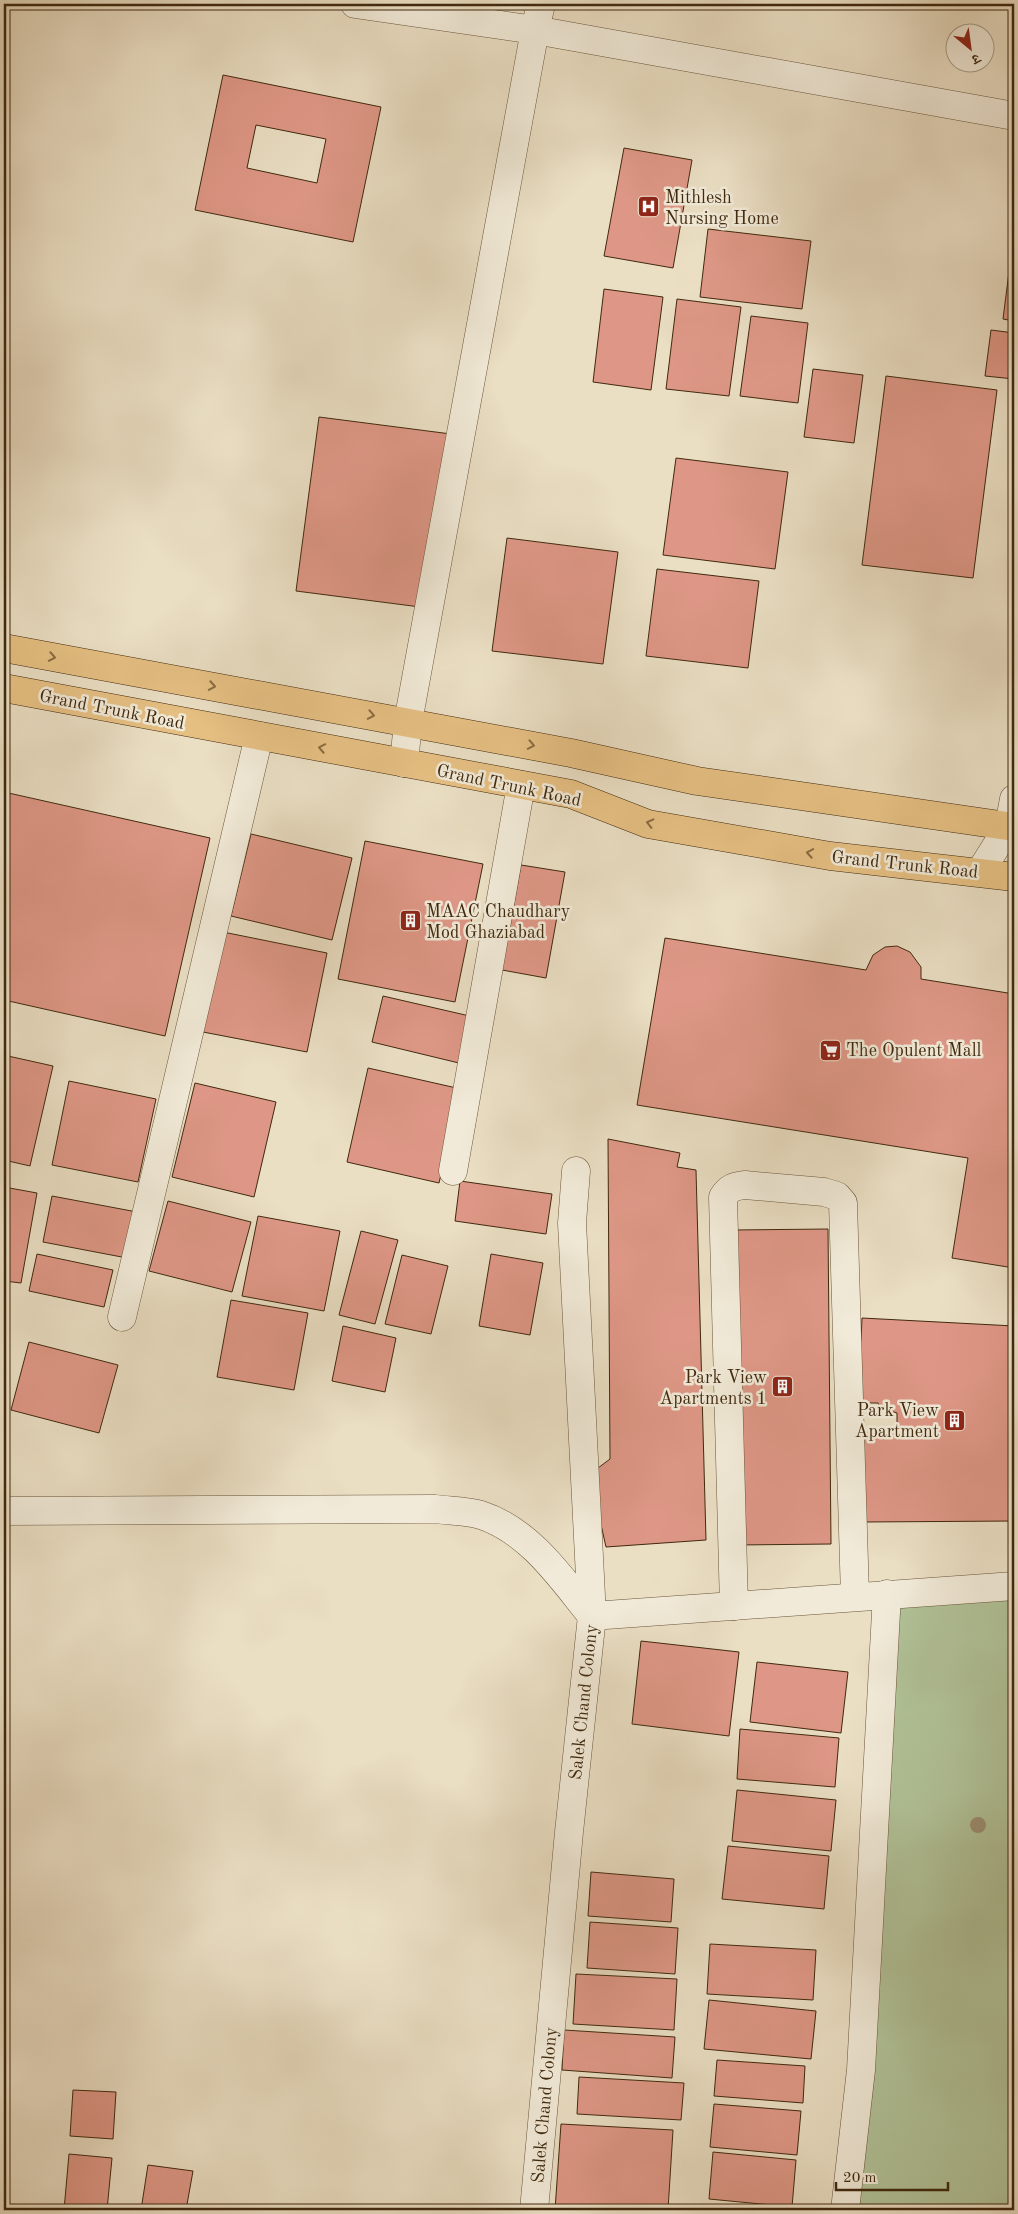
<svg xmlns="http://www.w3.org/2000/svg" width="1018" height="2214" font-family="'Old Standard TT','Noto Serif Devanagari',serif">
  <style>
    .green { fill: #b1c298; stroke: #787653 }
    .building { fill: #de9786; stroke: #40290e; fill-rule: evenodd }
    .lines { fill: none; stroke-linecap: round; stroke-linejoin: round }
    .minor-casing { stroke: #6a563b; stroke-width: 29 }
    .highway-casing { stroke: #40290e; stroke-width: 29 }
    .minor { stroke: #f1ead8; stroke-width: 28 }
    .highway { stroke: #e5bf82; stroke-width: 28 }
    .tree { fill: #9c8f72 }
    .oneway { stroke: #8a6c42 }
    .labels { text-anchor: middle; stroke-width: 5; stroke-linejoin: round; paint-order: stroke }
    .poi-label { font-size: 18px; fill: #40290e; stroke: #f1ead8; text-anchor: start }
    .street-label { font-size: 18px; fill: #40290e; stroke: #f1ead8 }
  </style>
  <rect width="100%" height="100%" fill="#eadec3"/>
  <filter id="stains"><feTurbulence type="fractalNoise" baseFrequency=".004" numOctaves="4"/><feColorMatrix values="0 0 0 0 .2 0 0 0 0 .09 0 0 0 0 .02 0 0 0 .5 -.17"/></filter>
  <radialGradient id="worn" r=".72"><stop offset=".6" stop-color="#630" stop-opacity="0"/><stop offset="1" stop-color="#630" stop-opacity=".3"/></radialGradient>
  <polygon class="green" points="887,1594 1014,1601 1014,2210 837,2210"/>
  <g class="building">
    <path d="M223 75 381 107 353 242 195 210ZM256 125 326 139 317 183 247 168Z"/>
    <polygon points="624,148 692,160 673,268 604,256"/>
    <polygon points="708,229 811,241 802,309 700,297"/>
    <polygon points="1014,232 1014,321 1003,319"/>
    <polygon points="604,289 663,297 651,390 593,382"/>
    <polygon points="677,299 741,307 729,396 666,389"/>
    <polygon points="751,316 808,323 798,403 740,396"/>
    <polygon points="991,330 1014,333 1014,379 985,376"/>
    <polygon points="813,369 863,375 854,443 804,437"/>
    <polygon points="886,376 997,390 973,578 862,565"/>
    <polygon points="319,417 451,434 428,608 296,591"/>
    <polygon points="676,458 788,472 775,569 663,555"/>
    <polygon points="507,538 618,552 603,664 492,651"/>
    <polygon points="657,569 759,581 748,668 646,656"/>
    <polygon points="4,792 210,838 165,1036 4,1000"/>
    <polygon points="251,834 352,858 332,940 231,916"/>
    <polygon points="365,841 483,864 455,1002 338,979"/>
    <polygon points="521,865 565,872 546,978 502,970"/>
    <polygon points="223,932 327,953 307,1052 203,1032"/>
    <polygon points="665,938 866,970 873,955 885,947 897,946 910,952 921,967 921,979 1014,994 1014,1268 952,1258 968,1158 637,1105"/>
    <polygon points="383,996 474,1017 463,1064 372,1042"/>
    <polygon points="8,1056 53,1066 30,1166 4,1160 4,1073"/>
    <polygon points="368,1068 461,1089 439,1183 347,1162"/>
    <polygon points="69,1081 156,1099 138,1182 52,1165"/>
    <polygon points="195,1083 276,1102 254,1197 172,1177"/>
    <polygon points="608,1139 680,1153 677,1167 696,1170 706,1540 606,1547 596,1502 598,1468 610,1459"/>
    <polygon points="460,1181 552,1194 546,1234 455,1221"/>
    <polygon points="4,1187 37,1193 21,1283 4,1281"/>
    <polygon points="52,1196 137,1212 127,1258 43,1242"/>
    <polygon points="168,1201 251,1222 232,1292 149,1271"/>
    <polygon points="258,1216 340,1231 324,1311 242,1296"/>
    <polygon points="828,1229 831,1544 737,1545 734,1230"/>
    <polygon points="361,1231 398,1240 375,1324 339,1315"/>
    <polygon points="37,1254 113,1270 104,1307 29,1291"/>
    <polygon points="491,1254 543,1263 530,1335 479,1326"/>
    <polygon points="402,1255 448,1266 431,1334 385,1324"/>
    <polygon points="231,1300 308,1313 294,1390 217,1377"/>
    <polygon points="862,1318 1014,1326 1012,1427 1014,1427 1014,1521 864,1522 864,1433 897,1431 897,1413 880,1408 878,1403 853,1403 855,1343 861,1341"/>
    <polygon points="343,1326 396,1338 385,1392 332,1381"/>
    <polygon points="29,1342 118,1365 99,1433 11,1410"/>
    <polygon points="641,1641 739,1652 729,1736 632,1724"/>
    <polygon points="757,1662 848,1672 841,1733 750,1722"/>
    <polygon points="740,1729 839,1738 835,1787 737,1779"/>
    <polygon points="737,1790 836,1800 831,1851 732,1841"/>
    <polygon points="728,1846 829,1856 824,1909 722,1899"/>
    <polygon points="591,1872 674,1879 671,1922 588,1916"/>
    <polygon points="590,1922 678,1928 675,1974 587,1968"/>
    <polygon points="710,1944 816,1950 813,2000 707,1994"/>
    <polygon points="576,1974 677,1979 674,2030 573,2024"/>
    <polygon points="709,2000 816,2011 811,2059 704,2049"/>
    <polygon points="564,2030 675,2037 672,2078 562,2070"/>
    <polygon points="717,2060 805,2066 803,2103 714,2096"/>
    <polygon points="579,2077 684,2083 681,2120 577,2114"/>
    <polygon points="73,2090 116,2092 113,2139 70,2136"/>
    <polygon points="714,2104 801,2111 797,2155 710,2147"/>
    <polygon points="561,2124 673,2130 668,2210 555,2210"/>
    <polygon points="713,2152 796,2160 792,2207 709,2199"/>
    <polygon points="69,2154 112,2158 107,2210 64,2210"/>
    <polygon points="148,2165 193,2171 186,2210 141,2210"/>
  </g>
  <g class="lines">
    <defs>
      <g id="minor">
        <polyline points="355,4 535,30 1014,116"/>
        <polyline points="404,763 408,722 535,30 541,4"/>
        <polyline points="980,872 1009,826 1014,799"/>
        <polyline points="453,1171 521,785"/>
        <polyline points="576,1171 572,1223 592,1616"/>
        <polyline points="122,1317 259,736"/>
        <path d="M4 1511 435 1509C450 1511 467 1511 481 1515 530 1531 561 1578 592 1616"/>
        <path d="M734 1606 723 1197C729 1188 734 1186 745 1185L824 1192 837 1196 843 1203 855 1596"/>
        <polyline points="534,2210 569,1832 592,1616 1014,1586"/>
        <polyline points="845,2210 861,2070 887,1594"/>
      </g>
      <g id="highway">
        <polyline points="4,648 571,753 697,781 1014,827"/>
        <polyline points="4,688 571,794 648,824 830,856 1014,877"/>
      </g>
    </defs>
    <use href="#minor" class="minor-casing"/>
    <use href="#highway" class="highway-casing"/>
    <use href="#minor" class="minor"/>
    <use href="#highway" class="highway"/>
  </g>
  <circle class="tree" cx="978" cy="1825" r="8"/>
  <defs><path id="oneway-chevron" d="M-2-3.5L2.5 0L-2 3.5" fill="none" stroke-width="1.6" stroke-linecap="round" stroke-linejoin="round" transform="scale(1.25)"/></defs>
  <g class="oneway">
    <use href="#oneway-chevron" transform="translate(52 657) rotate(11)"/>
    <use href="#oneway-chevron" transform="translate(212 686) rotate(10)"/>
    <use href="#oneway-chevron" transform="translate(371 715) rotate(11)"/>
    <use href="#oneway-chevron" transform="translate(531 745) rotate(11)"/>
    <use href="#oneway-chevron" transform="translate(322 748) rotate(-169)"/>
    <use href="#oneway-chevron" transform="translate(650 823) rotate(-166)"/>
    <use href="#oneway-chevron" transform="translate(810 853) rotate(-170)"/>
  </g>
  <defs>
    <symbol id="hospital-square" viewBox="-11 -11 22 22"><rect x="-9" y="-9" width="18" height="18" rx="4" fill="#8f2418" stroke="#f1ead8"/><path d="M-5-5h3v3.5h4V-5h3V5h-3V1.5h-4V5h-3Z" fill="#fff"/></symbol>
    <symbol id="building-square" viewBox="-11 -11 22 22"><rect x="-9" y="-9" width="18" height="18" rx="4" fill="#8f2418" stroke="#f1ead8"/><path d="M-4-6H4V6H1V3H-1V6H-4ZM-2.5-4.3h1.7v1.8h-1.7ZM.8-4.3h1.7v1.8H.8ZM-2.5-1h1.7V.8h-1.7ZM.8-1h1.7V.8H.8Z" fill="#fff"/></symbol>
    <symbol id="supermarket-square" viewBox="-11 -11 22 22"><rect x="-9" y="-9" width="18" height="18" rx="4" fill="#8f2418" stroke="#f1ead8"/><path d="M-6-5.5h2.5l.6 2H6L4.5 2H-2.5L-4.4-4H-6ZM-1.5 3.2a1.3 1.3 0 1 0 .1 0ZM3 3.2a1.3 1.3 0 1 0 .1 0Z" fill="#fff"/></symbol>
  </defs>
  <g fill-rule="evenodd">
    <use href="#hospital-square" x="636" y="194" width="25" height="25"/>
    <use href="#building-square" x="398" y="908" width="25" height="25"/>
    <use href="#supermarket-square" x="818" y="1038" width="25" height="25"/>
    <use href="#building-square" x="770" y="1374" width="25" height="25"/>
    <use href="#building-square" x="942" y="1408" width="25" height="25"/>
  </g>
  <g class="labels">
    <g class="poi-label">
      <text x="665" y="203">Mithlesh<tspan x="665" dy="21">Nursing Home</tspan></text>
      <text x="426" y="917">MAAC Chaudhary<tspan x="426" dy="21">Mod Ghaziabad</tspan></text>
      <text x="846" y="1056">The Opulent Mall</text>
      <text x="767" y="1383" text-anchor="end">Park View<tspan x="767" dy="21">Apartments 1</tspan></text>
      <text x="939" y="1416" text-anchor="end">Park View<tspan x="939" dy="21">Apartment</tspan></text>
    </g>
    <g class="street-label">
      <text transform="translate(112 709) rotate(11)" y="6">Grand Trunk Road</text>
      <text transform="translate(509 785) rotate(12)" y="6">Grand Trunk Road</text>
      <text transform="translate(905 864) rotate(6)" y="6">Grand Trunk Road</text>
      <text transform="translate(583 1702) rotate(-84)" y="6">Salek Chand Colony</text>
      <text transform="translate(544 2105) rotate(-85)" y="6">Salek Chand Colony</text>
    </g>
  </g>
  <rect width="1018" height="2214" fill="none" stroke="#eadec3" stroke-width="20"/>
  <rect x="5" y="5" width="1008" height="2204" fill="none" stroke="#40290e" stroke-width="2.5"/>
  <rect x="10" y="10" width="998" height="2194" fill="none" stroke="#40290e"/>
  <g transform="translate(970 48) rotate(151)"><circle r="24" fill="#f1ead8" stroke="#aa9d87"/>
  <path d="M0-4L9 19L0 12L-9 19Z" fill="#8f2418"/>
  <text y="-8" font-size="14" font-weight="bold" text-anchor="middle" fill="#40290e">उ</text>
  </g>
  <path d="M836 2182v8h112v-8" fill="none" stroke="#40290e" stroke-width="2.5"/>
  <text x="843" y="2182" font-size="15" fill="#40290e" stroke="#f1ead8" stroke-width="4" paint-order="stroke">20 m</text>
  <rect width="100%" height="100%" filter="url(#stains)"/>
  <rect width="100%" height="100%" fill="url(#worn)"/>
</svg>
